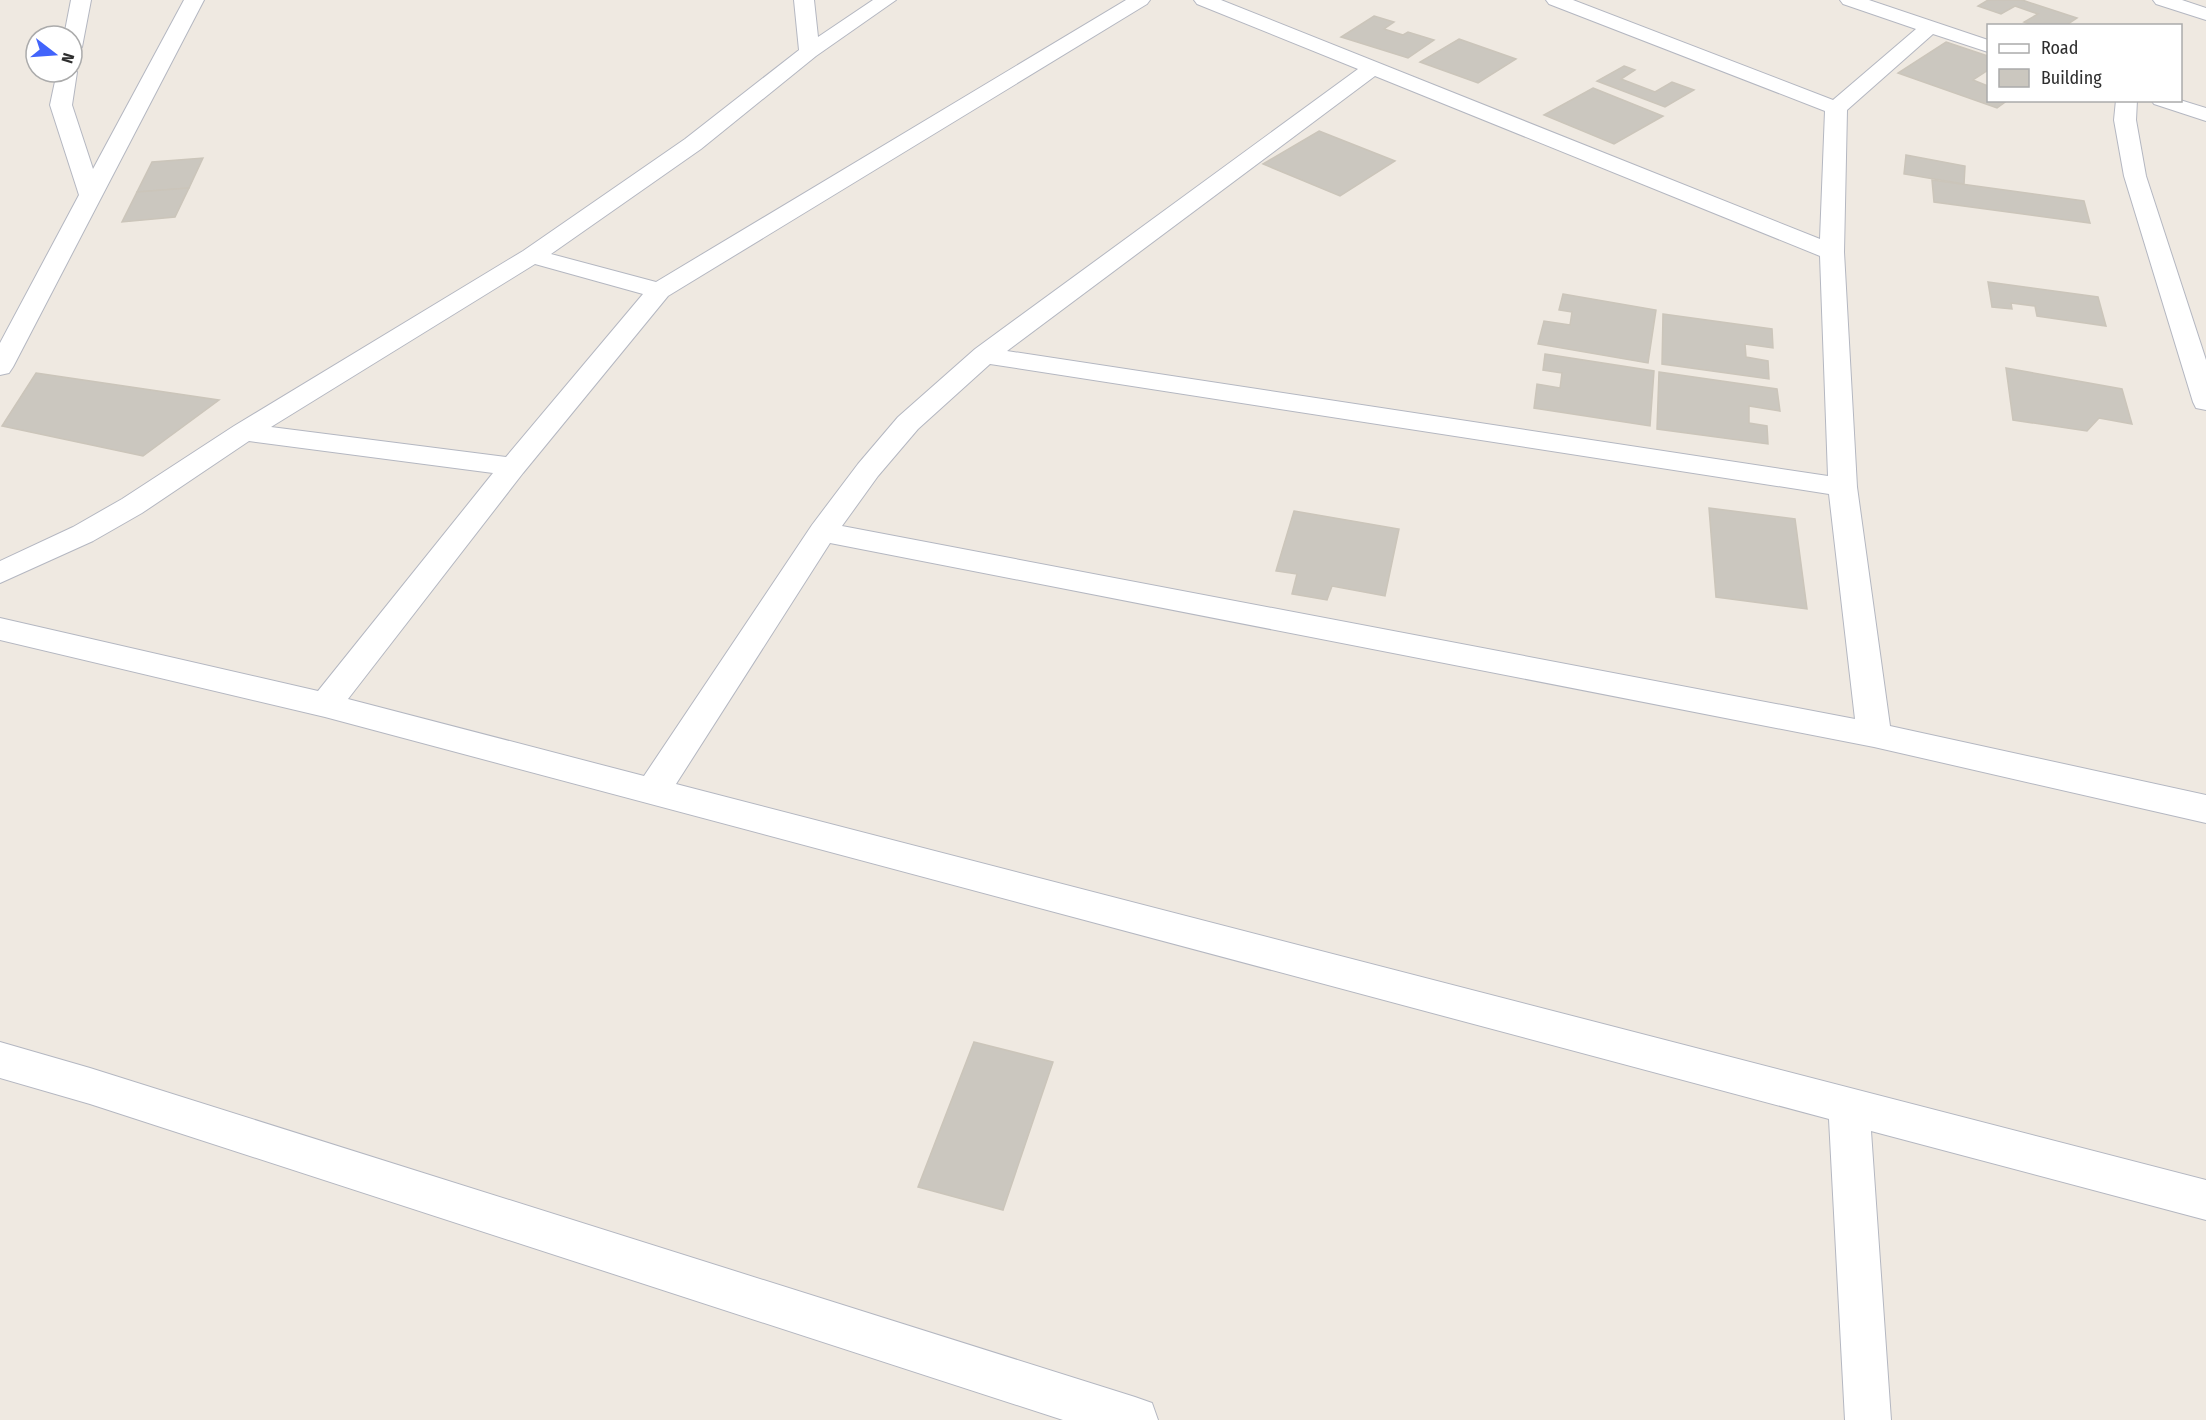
<svg xmlns="http://www.w3.org/2000/svg" width="2206" height="1420" font-family="'Fira Sans Condensed',sans-serif">
  <style>
    .building { fill: #cbc7bf; stroke: #cbc5ba; stroke-width: 1.5 }
    .lines { fill: none; stroke-linecap: round; stroke-linejoin: round }
    .minor-casing { stroke: #b4b7c1; stroke-width: 2 }
    .minor { fill: #fff; fill-rule: evenodd }
  </style>
  <rect width="100%" height="100%" fill="#efe9e1"/>
  <g class="building">
    <polygon points="1988,0 2022,0 2077,18 2065,26 2035,26 2024,22 2038,14 2015,6 2001,14 1978,6"/>
    <polygon points="1374,16 1394,22 1384,29 1403,35 1408,32 1434,40 1408,58 1341,37"/>
    <polygon points="1459,39 1516,59 1478,83 1420,62"/>
    <polygon points="1946,42 1988,56 1988,70 1973,80 1988,86 1988,100 2008,100 1997,108 1898,73"/>
    <polygon points="1624,66 1635,70 1621,79 1655,92 1672,82 1694,90 1665,107 1597,81"/>
    <polygon points="1593,88 1663,116 1614,144 1544,115"/>
    <polygon points="1319,131 1395,161 1340,196 1263,164"/>
    <polygon points="1906,155 1965,166 1964,184 1904,174"/>
    <polygon points="203,158 189,188 137,192 152,162"/>
    <polygon points="1932,180 2084,201 2090,223 1934,202"/>
    <polygon points="189,188 175,217 122,222 137,192"/>
    <polygon points="1988,282 2098,297 2106,326 2037,316 2035,306 2011,303 2012,309 1992,307"/>
    <polygon points="1563,294 1656,310 1648,363 1538,344 1544,321 1570,325 1572,312 1559,310"/>
    <polygon points="1663,314 1772,329 1773,348 1745,344 1746,357 1768,361 1769,379 1662,364"/>
    <polygon points="1545,354 1654,371 1650,426 1534,408 1537,384 1560,388 1562,373 1543,370"/>
    <polygon points="2006,368 2122,389 2132,424 2099,418 2087,431 2013,420"/>
    <polygon points="1659,372 1777,389 1780,411 1749,406 1749,423 1767,426 1768,444 1657,429"/>
    <polygon points="36,373 219,400 143,456 2,426"/>
    <polygon points="1709,508 1795,519 1807,609 1716,597"/>
    <polygon points="1294,511 1399,529 1385,596 1332,586 1327,600 1292,594 1297,574 1276,571"/>
    <polygon points="974,1042 1053,1062 1003,1210 918,1187"/>
  </g>
  <g class="lines">
    <defs>
      <g id="minor">
        <polygon points="71,0 91,0 82,47 79,51 72,53 72,36 64,36"/>
        <polygon points="184,0 204,0 13,367 9,373 0,375 0,343 79,195 50,105 57,72 72,72 72,67 77,72 72,105 93,169"/>
        <path d="M794 0H814L818 37 873 0H896L816 56 701 149 551 254 656 282 1126 0H1150L1147 4 668 296 523 473 348 699 644 776 812 525 858 464 898 417 975 349 1358 69 1197 4 1194 0H1221L1820 239 1825 111 1549 4 1546 0H1573L1833 100 1916 29 1843 4 1840 0H1869L1988 40V52L1933 34 1847 110 1844 252 1857 487 1890 726 2206 795V823L1874 747 830 543 676 784 2206 1180V1220L1871 1131 1891 1420H1845L1829 1119 325 717 0 640V618L318 691 493 473 249 441 142 513 93 541 0 583V561L73 527 122 499 234 426 523 251 685 139 799 50ZM1375 76 1820 256 1828 476 1007 351ZM535 264 643 294 506 457 271 427ZM990 364 1829 494 1855 719 842 526 878 476 918 429Z"/>
        <polygon points="2153,0 2182,0 2206,8 2206,20 2156,4"/>
        <polygon points="2116,100 2137,100 2136,120 2146,176 2206,360 2206,410 2196,408 2193,402 2124,176 2114,120"/>
        <polygon points="2151,100 2180,100 2206,108 2206,121 2154,104"/>
        <polygon points="0,1042 90,1068 1135,1397 1152,1403 1158,1420 1063,1420 90,1104 0,1078"/>
      </g>
    </defs>
    <use href="#minor" class="minor-casing"/>
    <use href="#minor" class="minor"/>
  </g>
  <rect x="1987" y="24" width="195" height="78" fill="#ffffff" stroke="#ababab" stroke-width="1.5"/>
  <rect x="1999" y="44" width="30" height="9" fill="#ffffff" stroke="#ababab" stroke-width="1.5"/>
  <text x="2041" y="54" font-size="18" fill="#2e2e2e">Road</text>
  <rect x="1999" y="69" width="30" height="18" fill="#cbc7bf" stroke="#ababab" stroke-width="1.5"/>
  <text x="2041" y="84" font-size="18" fill="#2e2e2e">Building</text>
  <g transform="translate(54 54) rotate(107)"><circle r="28" fill="#ffffff" stroke="#ababab" stroke-width="1.5"/>
  <path d="M0-4.5L10 22L0 15L-10 22Z" fill="#4264fb"/>
  <text y="-9" font-size="16" font-weight="bold" text-anchor="middle" fill="#2e2e2e">N</text>
  </g>
</svg>
